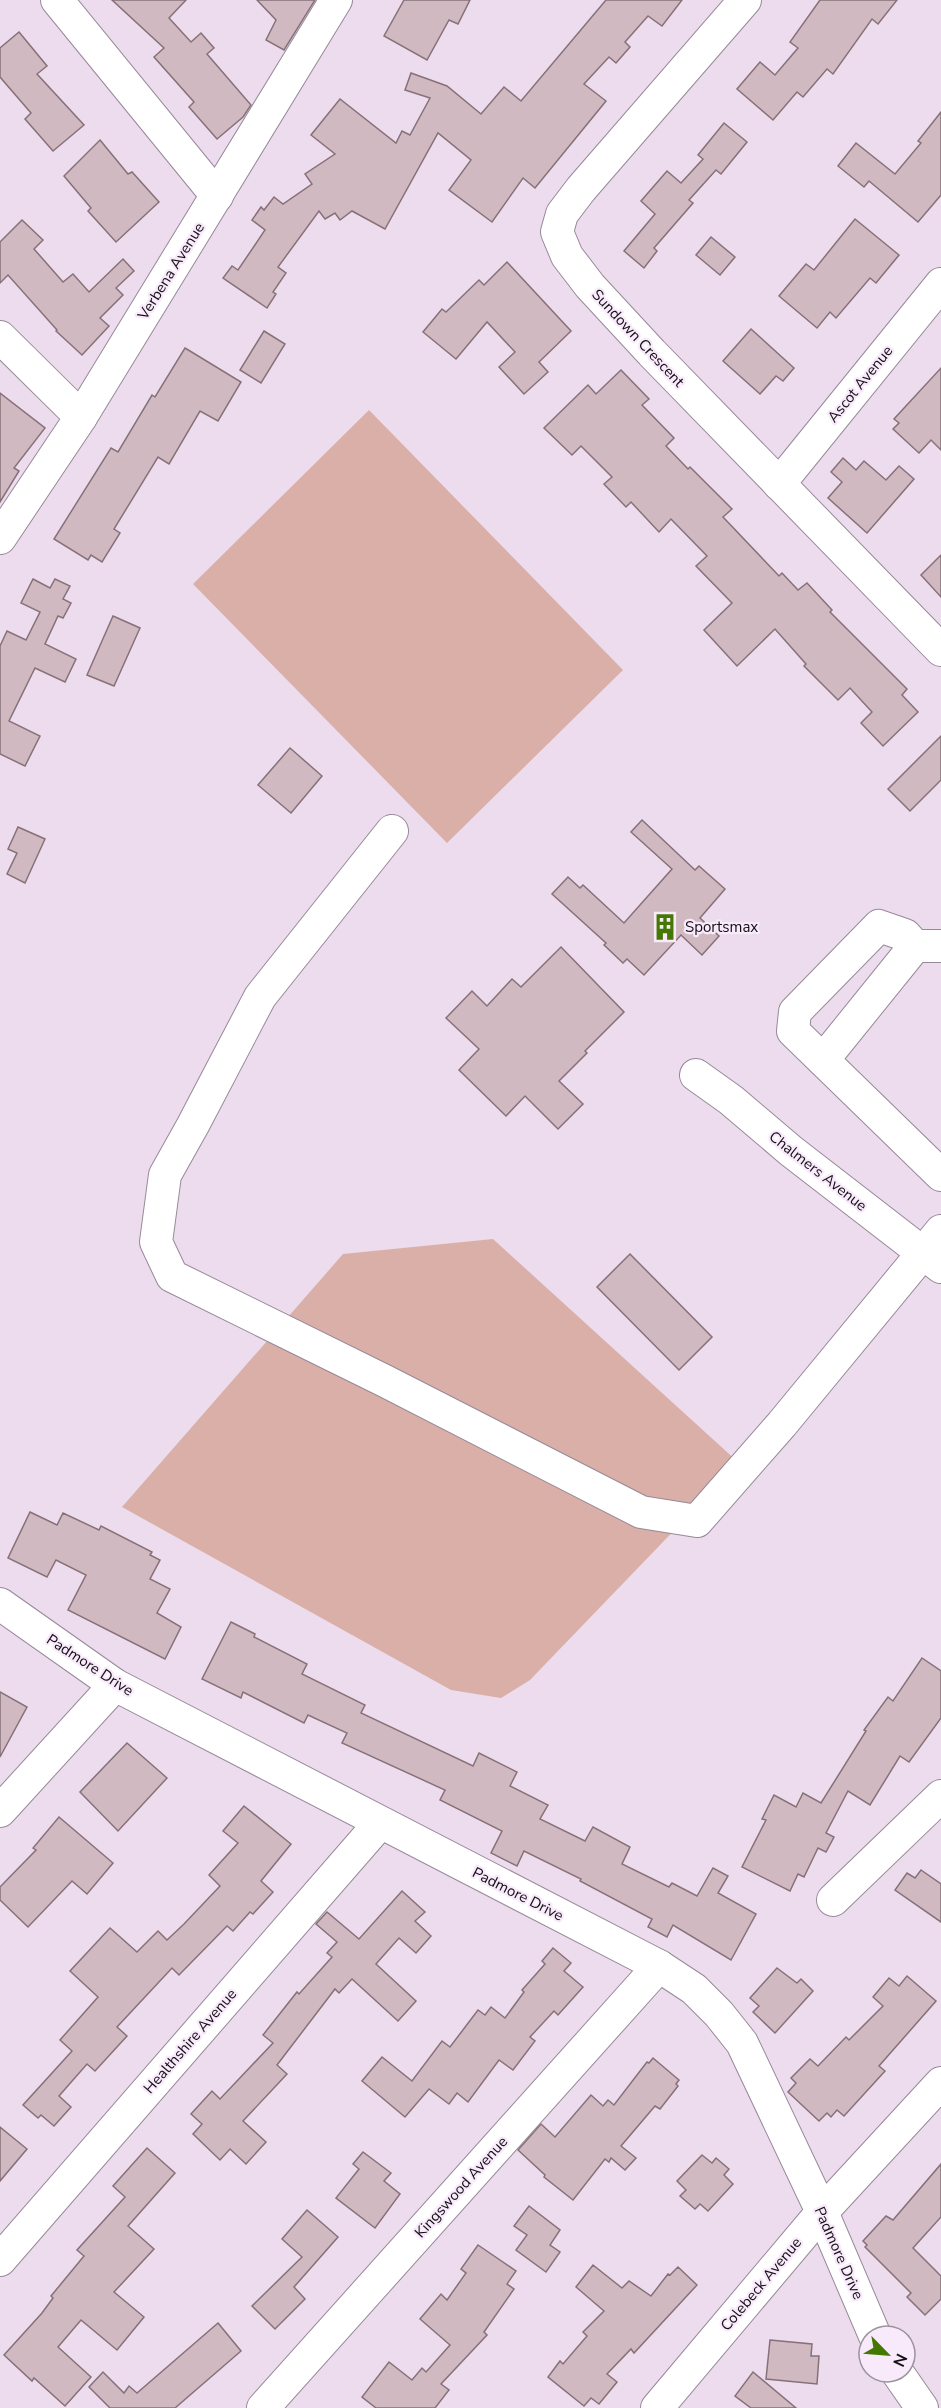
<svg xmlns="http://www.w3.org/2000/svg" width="941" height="2408" font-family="'Nunito Sans',sans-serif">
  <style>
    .green { fill: #daafa7 }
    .building { fill: #d1b9c1; stroke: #877178; stroke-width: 1.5 }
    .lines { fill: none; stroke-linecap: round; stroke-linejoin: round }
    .minor-casing { stroke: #978999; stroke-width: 34 }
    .minor { stroke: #fff; stroke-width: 32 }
    .labels { text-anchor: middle; stroke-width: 4.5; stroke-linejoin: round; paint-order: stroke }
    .street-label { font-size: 15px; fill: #140f15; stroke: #f9eafb }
    .poi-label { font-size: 15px; fill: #140f15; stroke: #f9eafb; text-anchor: start }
  </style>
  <rect width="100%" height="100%" fill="#ecdcee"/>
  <g class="green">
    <polygon points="369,410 623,670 447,843 193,584"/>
    <polygon points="493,1239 739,1463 530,1680 501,1698 451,1690 122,1507 343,1254"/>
  </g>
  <g class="building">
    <polygon points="112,0 186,0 169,18 191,42 201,33 214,48 207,54 251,105 243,117 217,139 189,107 194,102 154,57 164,48"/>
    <polygon points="257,0 315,0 284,50 266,40 276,20"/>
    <polygon points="404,0 470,0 458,24 449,20 427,60 384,36"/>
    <polygon points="606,0 682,0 662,26 648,16 625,42 630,47 616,63 609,57 584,84 606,101 535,188 523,178 492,222 449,190 471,160 438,133 385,229 352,211 340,220 335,213 325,219 319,211 278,267 286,273 273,292 276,294 267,308 223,278 232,266 238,270 265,230 252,220 261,207 264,210 274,197 283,204 312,184 305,174 335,154 311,135 340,99 396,143 402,131 410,135 430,98 405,90 411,73 447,86 481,114 504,87 521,101"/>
    <polygon points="820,0 897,0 878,24 872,19 833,74 827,69 803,97 797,92 773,120 737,89 760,62 775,75 798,48 790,42"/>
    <polygon points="19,32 47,66 37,74 84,125 53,151 25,119 31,113 0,77 0,48"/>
    <polygon points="941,112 941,195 918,222 869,181 864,187 838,166 856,143 895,174 921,143 918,141"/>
    <polygon points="724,123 747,142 721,174 716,170 689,200 693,203 654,248 657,251 644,268 624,251 655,214 641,201 667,171 681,183 703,159 698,155"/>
    <polygon points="100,140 128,174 132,172 159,202 116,242 88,211 91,208 64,176"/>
    <polygon points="855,219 899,255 876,283 870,278 836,318 830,312 817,328 779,296 806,264 814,270"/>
    <polygon points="22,220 43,240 34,249 63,282 73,274 89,292 123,259 134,271 116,288 123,295 100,318 109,326 82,355 56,331 57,330 8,275 0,283 0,242"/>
    <polygon points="711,237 735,257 720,275 696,255"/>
    <polygon points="507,262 571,331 539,362 548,372 524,394 499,367 515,352 487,322 456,359 423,332 442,309 446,312 479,280 484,285"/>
    <polygon points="751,329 794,368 783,381 776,376 760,394 723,361"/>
    <polygon points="264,331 285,344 261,383 240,370"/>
    <polygon points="185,348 241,382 218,421 200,411 169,464 158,457 114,529 120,533 102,562 91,555 88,560 54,539 111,448 118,452 152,395 155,397"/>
    <polygon points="941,368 941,450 931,440 919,453 893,429 899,423 894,419"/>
    <polygon points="621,370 649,399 642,405 674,438 666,446 688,469 690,467 732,509 723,517 779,576 782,573 798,590 807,583 832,610 830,612 907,689 902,695 918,712 883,746 861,723 872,712 850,688 838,700 804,666 806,664 775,629 737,666 704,630 732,603 696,566 707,556 671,519 659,532 631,502 626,507 604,484 612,477 581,446 572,455 544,428 588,385 596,394"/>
    <polygon points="0,393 45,428 14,468 19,471 0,502"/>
    <polygon points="843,458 856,470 864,461 886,480 899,466 914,479 867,533 828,498 842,482 831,472"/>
    <polygon points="941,555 941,597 921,575"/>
    <polygon points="33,579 50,588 55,579 70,586 63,599 71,603 63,618 58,616 45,644 76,659 65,682 35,668 9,721 40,736 25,766 0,754 0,646 7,631 26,640 40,612 21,603"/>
    <polygon points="113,616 140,628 114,686 87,675"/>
    <polygon points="941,736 941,780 910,811 888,789"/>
    <polygon points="290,748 322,776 291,813 258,785"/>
    <polygon points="642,820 695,870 699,866 725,889 700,918 719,936 702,955 681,935 644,975 627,959 623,963 604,945 606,943 552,894 568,877 580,888 583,885 624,923 672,869 631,832"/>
    <polygon points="18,827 45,839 25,883 7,874 17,853 8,849"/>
    <polygon points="561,947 624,1012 585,1051 587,1053 559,1081 583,1104 558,1129 525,1096 506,1116 459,1070 479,1049 446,1018 472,991 487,1006 512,979 521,987"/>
    <polygon points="630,1254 712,1337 679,1370 597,1287"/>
    <polygon points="30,1512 57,1525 63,1513 99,1530 101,1526 152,1552 150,1555 160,1560 150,1579 170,1589 157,1613 181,1627 165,1659 68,1610 86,1575 56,1560 47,1577 8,1558"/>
    <polygon points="231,1622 255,1634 254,1637 307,1664 302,1674 365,1705 361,1713 473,1766 479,1753 517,1772 510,1786 548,1805 540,1819 585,1841 593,1827 630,1847 622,1864 669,1887 672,1883 697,1896 713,1868 728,1876 718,1893 756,1914 731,1960 673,1925 667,1937 648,1927 652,1919 580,1881 581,1879 524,1851 517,1866 491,1853 502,1831 440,1800 445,1790 342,1743 347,1733 308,1715 304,1723 243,1692 241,1698 202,1679"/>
    <polygon points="922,1658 941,1671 941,1718 909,1762 900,1756 870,1805 848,1791 826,1833 834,1837 826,1852 818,1848 804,1877 798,1874 790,1891 742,1867 766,1820 762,1819 774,1795 796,1807 803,1793 821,1803 866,1731 864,1730 888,1697 893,1701"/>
    <polygon points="0,1692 27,1707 0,1757"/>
    <polygon points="127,1743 167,1778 118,1831 80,1792"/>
    <polygon points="244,1806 291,1844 261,1881 273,1892 253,1914 250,1912 233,1931 227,1926 179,1975 172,1968 117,2027 127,2036 95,2071 87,2064 59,2096 71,2107 54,2126 41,2115 38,2118 23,2105 72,2051 60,2040 98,1997 70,1971 110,1928 137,1952 158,1931 167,1940 184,1924 220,1886 209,1875 238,1843 223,1831"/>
    <polygon points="59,1817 113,1863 87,1894 72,1881 28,1927 0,1900 0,1887 36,1850 33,1848"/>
    <polygon points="921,1870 941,1884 941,1922 895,1890 907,1873 915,1878"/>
    <polygon points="402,1891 425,1912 415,1921 431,1936 416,1953 399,1938 376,1964 416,2001 398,2021 352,1979 339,1993 335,1989 277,2065 287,2074 243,2121 266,2142 246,2164 230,2149 220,2160 193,2134 202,2124 191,2114 212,2091 220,2099 273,2043 263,2035 297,1992 299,1994 332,1957 327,1953 337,1942 316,1924 327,1912 359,1939"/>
    <polygon points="553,1948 571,1963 564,1971 583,1987 558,2015 554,2011 530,2037 535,2041 513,2070 499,2060 468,2102 457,2093 449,2104 429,2089 405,2117 362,2081 382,2057 412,2081 442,2041 450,2047 478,2010 485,2015 491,2007 505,2018 524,1992 522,1990 545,1964 542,1961"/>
    <polygon points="777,1968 797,1983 801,1979 813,1991 775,2033 753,2012 759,2006 750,1998"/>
    <polygon points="907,1976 936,2001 879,2066 885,2071 844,2116 837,2110 831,2117 827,2113 819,2121 788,2092 796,2083 791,2078 810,2059 818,2066 846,2037 849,2040 883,2006 873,1997 889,1978 899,1986"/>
    <polygon points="653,2058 679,2080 676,2084 678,2086 660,2109 655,2106 621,2146 636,2158 625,2170 611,2158 609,2162 605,2159 573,2200 544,2177 545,2175 518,2150 541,2124 555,2137 591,2095 603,2106 608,2100 614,2105 647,2062 649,2063"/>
    <polygon points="0,2127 27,2149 0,2181"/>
    <polygon points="147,2148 175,2173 128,2226 154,2249 114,2292 144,2317 117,2350 81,2320 58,2347 91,2377 65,2406 34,2378 32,2381 4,2355 42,2313 53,2298 51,2296 84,2256 77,2250 125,2197 113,2186"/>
    <polygon points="363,2152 391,2173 384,2181 400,2194 375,2228 336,2198 359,2169 353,2164"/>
    <polygon points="702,2155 712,2163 716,2158 729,2169 724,2175 733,2184 708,2211 700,2204 695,2209 680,2196 686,2190 677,2181"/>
    <polygon points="941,2164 941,2217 913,2248 941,2276 941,2299 925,2315 907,2297 911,2293 865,2247 867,2245 863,2241 886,2216 893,2220"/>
    <polygon points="529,2206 560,2230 550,2245 560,2252 546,2272 516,2250 527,2235 514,2226"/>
    <polygon points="307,2210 338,2237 294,2287 305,2299 275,2329 252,2306 302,2257 282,2239"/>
    <polygon points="478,2245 516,2271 507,2284 514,2289 484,2332 487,2335 441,2384 449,2390 435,2408 376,2408 362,2397 389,2362 412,2380 422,2368 426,2372 450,2345 420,2319 441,2294 447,2300 466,2273 461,2269"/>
    <polygon points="593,2265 622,2288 629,2281 651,2296 668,2274 670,2275 678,2267 697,2285 634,2353 631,2349 607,2374 617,2382 599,2404 591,2398 584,2406 548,2377 560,2361 563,2364 587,2336 583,2332 604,2311 576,2287"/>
    <polygon points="218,2323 241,2351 175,2408 110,2408 89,2387 103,2372 124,2393 129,2386 137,2393"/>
    <polygon points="770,2340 812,2344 811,2356 819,2356 817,2384 766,2379"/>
    <polygon points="753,2372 796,2408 751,2408 735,2396"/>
  </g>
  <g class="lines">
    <defs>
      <g id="minor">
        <polyline points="57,0 217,196"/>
        <polyline points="745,0 581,189 562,214 557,232 567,256 590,286 652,353 941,650"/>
        <polyline points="0,337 81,417"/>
        <polyline points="779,484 941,284"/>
        <polyline points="0,538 81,417 336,0"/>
        <polyline points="392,831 260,997 193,1125 165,1175 156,1242 172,1276 385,1381 641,1512 697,1521 782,1424 941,1231"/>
        <polyline points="915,946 905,935 879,926 795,1012 793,1031 941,1175"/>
        <polyline points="823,1060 915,946 941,946"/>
        <polyline points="696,1075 731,1100 791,1151 941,1267"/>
        <polyline points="0,1604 115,1685 659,1966 694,1989 719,2014 742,2043 822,2212 875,2336"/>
        <polyline points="0,1811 115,1685"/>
        <polyline points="833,1900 941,1796"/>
        <polyline points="0,2260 380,1823"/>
        <polyline points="897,2372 922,2408"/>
        <polyline points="263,2408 659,1966"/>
        <polyline points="657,2408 822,2212 941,2083"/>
      </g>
    </defs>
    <use href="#minor" class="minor-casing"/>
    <use href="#minor" class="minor"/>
  </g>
  <defs>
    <symbol id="building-bare" viewBox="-9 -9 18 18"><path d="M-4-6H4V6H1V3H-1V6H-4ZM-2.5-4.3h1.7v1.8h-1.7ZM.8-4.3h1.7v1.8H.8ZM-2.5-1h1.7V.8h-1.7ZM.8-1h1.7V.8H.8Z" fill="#447803" stroke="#f9eafb" stroke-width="2.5" paint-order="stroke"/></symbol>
  </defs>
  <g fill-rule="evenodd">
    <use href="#building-bare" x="646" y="908" width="38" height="38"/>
  </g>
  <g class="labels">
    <g class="street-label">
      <text transform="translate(171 271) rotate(-58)" y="5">Verbena Avenue</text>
      <text transform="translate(638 338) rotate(47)" y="5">Sundown Crescent</text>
      <text transform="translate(860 384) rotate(-51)" y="5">Ascot Avenue</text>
      <text transform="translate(818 1171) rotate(38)" y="5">Chalmers Avenue</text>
      <text transform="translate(90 1665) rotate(33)" y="5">Padmore Drive</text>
      <text transform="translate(518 1894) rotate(27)" y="5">Padmore Drive</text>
      <text transform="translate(190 2041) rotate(-49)" y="5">Healthshire Avenue</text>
      <text transform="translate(461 2187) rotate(-48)" y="5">Kingswood Avenue</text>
      <text transform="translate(839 2253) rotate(66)" y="5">Padmore Drive</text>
      <text transform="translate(761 2284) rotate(-50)" y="5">Colebeck Avenue</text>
    </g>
    <g class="poi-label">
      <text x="685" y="932">Sportsmax</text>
    </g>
  </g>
  <g transform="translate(887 2354) rotate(115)"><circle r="28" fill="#f9eafb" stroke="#9d929f" stroke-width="1.5"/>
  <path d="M0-4.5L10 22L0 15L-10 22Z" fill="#447803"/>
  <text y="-9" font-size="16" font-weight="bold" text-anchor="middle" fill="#140f15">N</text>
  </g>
</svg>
